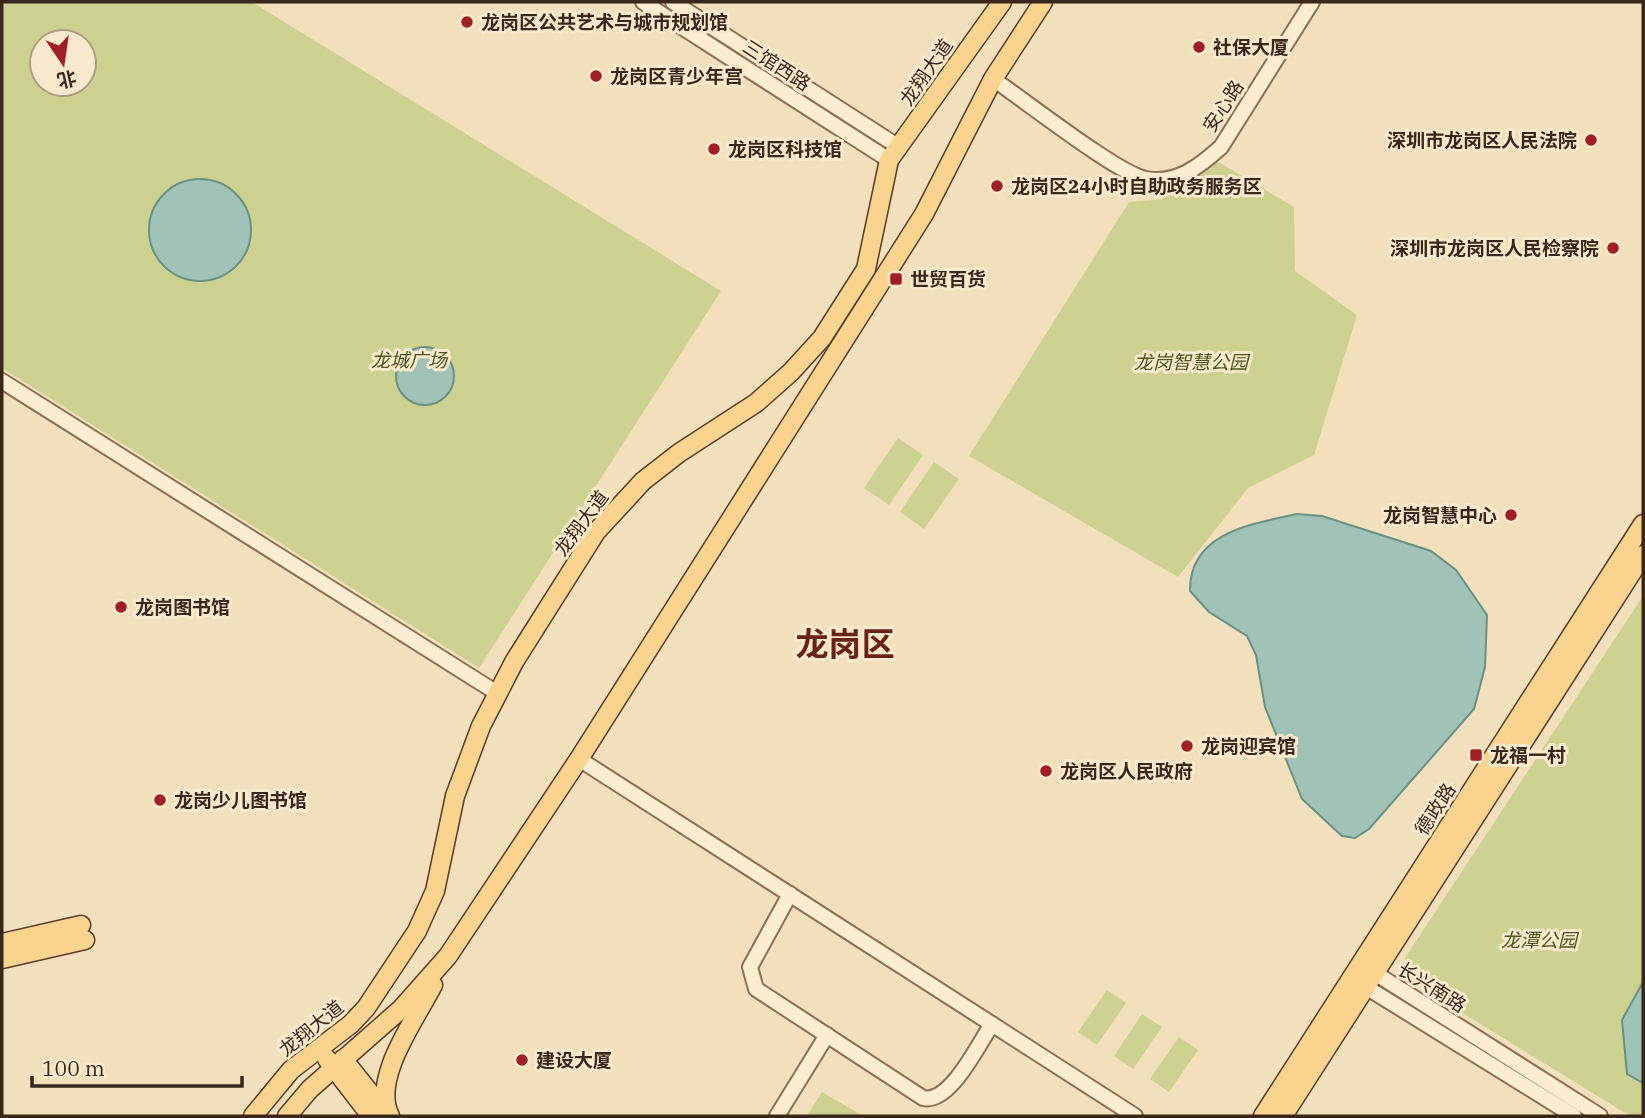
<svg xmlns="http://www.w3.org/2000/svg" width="1645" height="1118" font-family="'IBM Plex Serif','Noto Sans SC',serif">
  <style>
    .green { fill: #cdd18f; fill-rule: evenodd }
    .water { fill: #a0c2b7; stroke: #679184; stroke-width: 2 }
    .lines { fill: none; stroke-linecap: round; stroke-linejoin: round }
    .minor-casing { stroke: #8b6e54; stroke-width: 18 }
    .major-casing { stroke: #583c29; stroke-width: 21 }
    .minor { stroke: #fcecd0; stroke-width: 14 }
    .major { stroke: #fad38f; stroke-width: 18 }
    .poi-dot { fill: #a01e26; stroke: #f9e9cc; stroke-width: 2.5 }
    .labels { text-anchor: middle; stroke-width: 6; stroke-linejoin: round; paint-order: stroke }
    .poi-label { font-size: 19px; font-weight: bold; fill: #39271a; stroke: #f9e9cc; text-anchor: start }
    .street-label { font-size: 19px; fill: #39271a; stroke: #f9e9cc }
    .park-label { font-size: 19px; font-style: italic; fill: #4c571f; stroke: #f9e9cc }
    .town-label { font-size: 33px; font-weight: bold; fill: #6a2215; stroke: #f9e9cc }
  </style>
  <rect width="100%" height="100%" fill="#f2dfbc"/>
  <g class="green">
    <path d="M2 2H252L721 291 479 668 2 368ZM42 42H84V84H42Z"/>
    <polygon points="1217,161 1294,207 1295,271 1357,315 1314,455 1248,488 1178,577 969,456 1129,202 1162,199"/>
    <polygon points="898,438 923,455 889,505 864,488"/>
    <polygon points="934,462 959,479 924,529 900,512"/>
    <polygon points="1643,596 1643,1116 1630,1116 1412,982 1405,958"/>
    <polygon points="1107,990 1126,1003 1097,1045 1078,1032"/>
    <polygon points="1142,1014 1162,1027 1133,1069 1114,1056"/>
    <polygon points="1179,1037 1198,1050 1169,1092 1150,1079"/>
    <polygon points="822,1092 863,1116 807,1116"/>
  </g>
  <g class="water">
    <circle cx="200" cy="230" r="51"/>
    <circle cx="425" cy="376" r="29"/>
    <path d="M1297 514 1322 516 1431 551 1456 570 1487 615 1485 667 1474 709 1369 829 1355 838 1342 836 1302 799 1265 707 1256 655 1247 636 1209 612 1190 591C1189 533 1251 524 1297 514Z"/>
    <polygon points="1643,982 1643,1083 1627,1074 1622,1020"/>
  </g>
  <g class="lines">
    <defs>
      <g id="minor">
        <polyline points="643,2 889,160"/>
        <polyline points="673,2 899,147"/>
        <path d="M993 79C1023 99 1118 174 1146 179 1176 185 1200 166 1221 147L1312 2"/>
        <polyline points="2,381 497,693"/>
        <polyline points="579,759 1135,1116"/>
        <path d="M790 894 750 967 756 989 923 1098C950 1104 978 1045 992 1024"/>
        <polyline points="1366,972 1375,973 1600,1116"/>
        <polyline points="1360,978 1366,987 1574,1116"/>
        <polyline points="777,1116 827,1035"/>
      </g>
      <g id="major">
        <polyline points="2,943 81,925"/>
        <polyline points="2,959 85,940"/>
        <polyline points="327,1059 371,1116"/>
        <polyline points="343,1059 387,1114"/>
        <polyline points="253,1116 291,1070 351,1024 366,1008 417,931 435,891 455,796 481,726 514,662 596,532 643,481 679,453 756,403 791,372 822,338 866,269 889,160 1002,2"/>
        <polyline points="287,1116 310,1089 401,1009 448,956 579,759 924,214 993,79 1043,2"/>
        <path d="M390 1116C371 1079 415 1020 433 985"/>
        <polyline points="1263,1116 1643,524"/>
        <polyline points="1283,1116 1643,555"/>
      </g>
    </defs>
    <use href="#minor" class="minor-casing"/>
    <use href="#major" class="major-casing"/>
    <use href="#minor" class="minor"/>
    <use href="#major" class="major"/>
  </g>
  <g class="poi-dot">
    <circle cx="467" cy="22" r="7"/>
    <circle cx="1199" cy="47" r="7"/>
    <circle cx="596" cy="76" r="7"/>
    <circle cx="1591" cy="140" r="7"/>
    <circle cx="714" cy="149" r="7"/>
    <circle cx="997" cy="186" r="7"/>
    <circle cx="1613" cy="248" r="7"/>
    <rect x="889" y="272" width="14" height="14" rx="3.5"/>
    <circle cx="1511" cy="515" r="7"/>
    <circle cx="121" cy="607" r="7"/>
    <circle cx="1187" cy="746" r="7"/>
    <rect x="1469" y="748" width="14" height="14" rx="3.5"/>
    <circle cx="1046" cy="771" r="7"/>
    <circle cx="160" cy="800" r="7"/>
    <circle cx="522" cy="1060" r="7"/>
  </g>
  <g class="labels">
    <g class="poi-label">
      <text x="481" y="29">龙岗区公共艺术与城市规划馆</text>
      <text x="1213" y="54">社保大厦</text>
      <text x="610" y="83">龙岗区青少年宫</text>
      <text x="1577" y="147" text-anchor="end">深圳市龙岗区人民法院</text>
      <text x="728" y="156">龙岗区科技馆</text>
      <text x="1011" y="193">龙岗区24小时自助政务服务区</text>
      <text x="1599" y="255" text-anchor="end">深圳市龙岗区人民检察院</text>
      <text x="910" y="286">世贸百货</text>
      <text x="1497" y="522" text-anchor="end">龙岗智慧中心</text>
      <text x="135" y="614">龙岗图书馆</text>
      <text x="1201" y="753">龙岗迎宾馆</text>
      <text x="1490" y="762">龙福一村</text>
      <text x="1060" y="778">龙岗区人民政府</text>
      <text x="174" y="807">龙岗少儿图书馆</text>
      <text x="536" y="1067">建设大厦</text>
    </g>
    <g class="street-label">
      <text transform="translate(777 65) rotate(33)" y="7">三馆西路</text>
      <text transform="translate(926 72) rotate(-55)" y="7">龙翔大道</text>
      <text transform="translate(1223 106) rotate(-57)" y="7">安心路</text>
      <text transform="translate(581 523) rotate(-53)" y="7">龙翔大道</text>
      <text transform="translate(1435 809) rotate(-57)" y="7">德政路</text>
      <text transform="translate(1432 987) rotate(32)" y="7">长兴南路</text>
      <text transform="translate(311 1028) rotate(-39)" y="7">龙翔大道</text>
    </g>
    <g class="park-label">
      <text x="409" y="367">龙城广场</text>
      <text x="1191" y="369">龙岗智慧公园</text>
      <text x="1539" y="947">龙潭公园</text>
    </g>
    <g class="town-label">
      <text x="845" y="656">龙岗区</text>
    </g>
  </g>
  <rect width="1645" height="1118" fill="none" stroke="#39271a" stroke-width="7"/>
  <g transform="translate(63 63) rotate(167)"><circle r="33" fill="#f9e9cc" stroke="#ac9b85" stroke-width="2"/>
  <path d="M0-5L12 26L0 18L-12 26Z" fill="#a01e26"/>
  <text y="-10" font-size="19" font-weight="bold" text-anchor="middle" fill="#39271a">北</text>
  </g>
  <path d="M32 1076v10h210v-10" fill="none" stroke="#39271a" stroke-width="3.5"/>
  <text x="42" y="1076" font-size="21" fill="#39271a" stroke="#f9e9cc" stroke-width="5" paint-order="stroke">100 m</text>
</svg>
